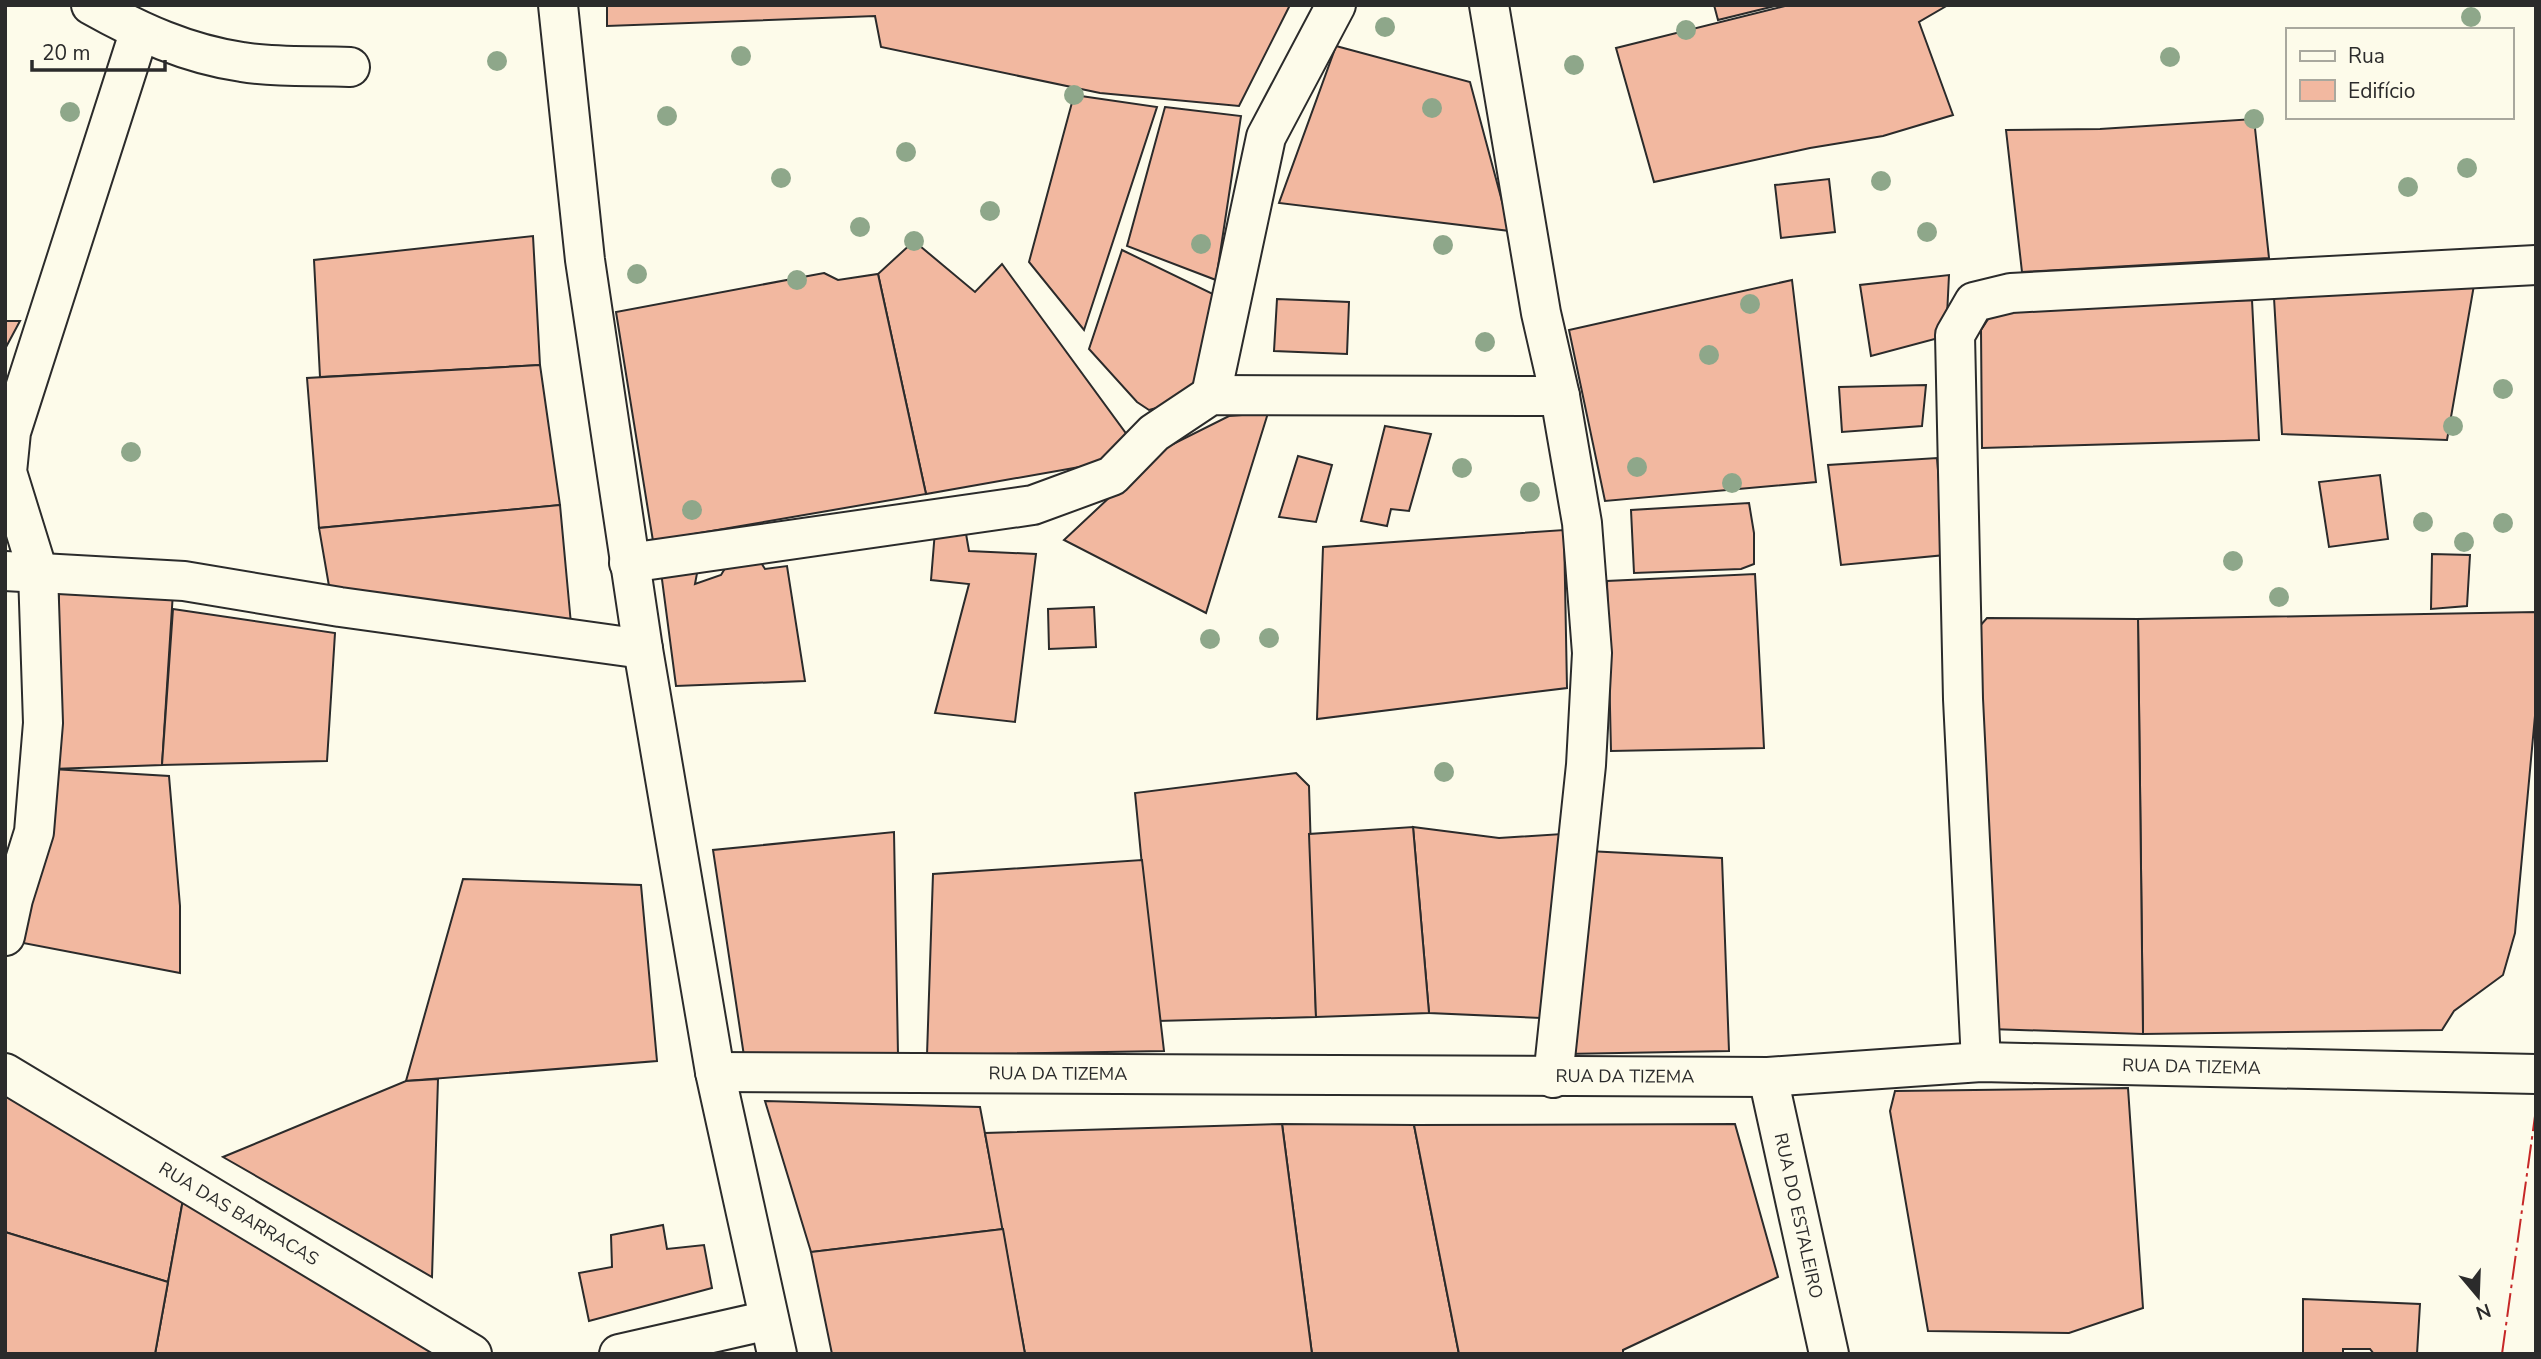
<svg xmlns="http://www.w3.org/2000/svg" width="2541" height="1359" font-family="'Nunito Sans',sans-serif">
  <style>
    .building { fill: #f2b8a0; stroke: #2b2b2b; stroke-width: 2 }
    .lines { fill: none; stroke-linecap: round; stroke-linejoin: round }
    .street-casing { stroke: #2b2b2b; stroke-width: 42 }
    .street { stroke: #fdfbea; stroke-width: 38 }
    .power { stroke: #c62828; stroke-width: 2; stroke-dasharray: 24 5 3.5 5; stroke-linecap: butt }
    .tree { fill: #8ea78a }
    .labels { text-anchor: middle; stroke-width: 5; stroke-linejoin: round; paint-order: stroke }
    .street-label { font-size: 18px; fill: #2b2b2b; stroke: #fdfbea }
  </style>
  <rect width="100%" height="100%" fill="#fdfbea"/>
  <g class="building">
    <polygon points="607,5 1290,5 1239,106 1100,93 881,47 875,16 607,26"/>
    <polygon points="1714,5 1779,5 1718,20"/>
    <polygon points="1789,5 1948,5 1919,22 1953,115 1883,136 1810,148 1654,182 1616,48"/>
    <polygon points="1336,46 1470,82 1510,231 1279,203"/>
    <polygon points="1074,95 1157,107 1084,330 1029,262"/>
    <polygon points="1165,107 1241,116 1216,280 1127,246"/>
    <polygon points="2254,119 2269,258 2022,272 2006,130 2100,129"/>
    <polygon points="1829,179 1835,232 1781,238 1775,185"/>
    <polygon points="533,236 540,365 320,377 314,260"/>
    <polygon points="914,241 975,292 1002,264 1133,443 1119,460 926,494 878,274"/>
    <polygon points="1122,250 1215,295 1190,399 1149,410 1137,402 1089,349"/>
    <polygon points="824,273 838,280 878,274 926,494 653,541 616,312"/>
    <polygon points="1949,275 1946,336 1871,356 1860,285"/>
    <polygon points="1792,280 1816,482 1605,501 1569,330"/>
    <polygon points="2474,285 2447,440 2282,434 2274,298"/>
    <polygon points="1277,299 1349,302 1347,354 1274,351"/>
    <polygon points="2252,300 2259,440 1982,448 1981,330 1994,310"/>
    <polygon points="5,321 20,321 5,349"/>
    <polygon points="540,365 560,505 319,528 307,378"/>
    <polygon points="1926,385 1922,426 1842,432 1839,387"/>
    <polygon points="1268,413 1206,613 1064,540 1159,451 1229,416"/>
    <polygon points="1385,426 1431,434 1409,511 1391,509 1387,526 1361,521"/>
    <polygon points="1298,456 1332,465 1316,522 1279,517"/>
    <polygon points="1937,458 1945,555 1841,565 1828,465"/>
    <polygon points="2380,475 2388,539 2329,547 2319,482"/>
    <polygon points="1749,503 1754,533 1754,564 1741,569 1634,573 1631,510"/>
    <polygon points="560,505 571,624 329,586 319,528"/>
    <polygon points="965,528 969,551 1036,554 1015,722 935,713 969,584 931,580 935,531"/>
    <polygon points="1564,530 1567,688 1317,719 1323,547"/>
    <polygon points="2432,554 2470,555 2467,606 2431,609"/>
    <polygon points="760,561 765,569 787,566 805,681 676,686 661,572 698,568 695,584 721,575 727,565"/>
    <polygon points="1755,574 1764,748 1611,751 1607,581"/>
    <polygon points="173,592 162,765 52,769 59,593"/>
    <polygon points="1094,607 1096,647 1049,649 1048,609"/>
    <polygon points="173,609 335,633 327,761 162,765"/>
    <polygon points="2536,612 2536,705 2515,933 2503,975 2454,1011 2442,1030 2143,1034 2138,619"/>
    <polygon points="1987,618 2138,619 2143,1034 1990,1029 1978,628"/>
    <polygon points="52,769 169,776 180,906 180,973 18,942"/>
    <polygon points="1296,773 1309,786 1316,1017 1157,1021 1135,793"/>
    <polygon points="1413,827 1499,838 1562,834 1541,1018 1429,1013"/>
    <polygon points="1413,827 1429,1013 1316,1017 1309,834"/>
    <polygon points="894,832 898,1055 744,1056 713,850"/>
    <polygon points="1588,851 1722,858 1729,1051 1565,1054"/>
    <polygon points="1142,860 1164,1051 927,1055 933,874"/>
    <polygon points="463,879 641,885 657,1061 406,1081"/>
    <polygon points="438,1079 432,1277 223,1157 406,1081"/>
    <polygon points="2128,1088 2143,1308 2069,1333 1928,1331 1890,1111 1895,1091"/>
    <polygon points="5,1092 184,1194 168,1282 5,1232"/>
    <polygon points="765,1101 980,1107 1003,1229 811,1252"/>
    <polygon points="1282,1124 1414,1125 1459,1354 1312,1354"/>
    <polygon points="1282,1124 1312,1354 1025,1354 985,1133"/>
    <polygon points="1735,1124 1778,1277 1623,1350 1623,1354 1459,1354 1414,1125"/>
    <polygon points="184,1194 454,1354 155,1354"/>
    <polygon points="663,1225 667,1249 704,1245 712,1288 589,1321 579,1273 612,1267 611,1235"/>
    <polygon points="1003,1229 1025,1354 832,1354 811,1252"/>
    <polygon points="5,1232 168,1282 155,1354 5,1354"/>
    <polygon points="2303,1299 2420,1304 2417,1354 2374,1354 2370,1349 2343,1349 2343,1354 2303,1354"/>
  </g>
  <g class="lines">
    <defs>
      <g id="street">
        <path d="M91 5C139 32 187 54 242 62 277 68 315 65 350 67"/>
        <polyline points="558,5 585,260 643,649 715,1072 777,1354"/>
        <polyline points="1489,5 1541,313 1560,396 1582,523 1592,653 1586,765 1553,1078"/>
        <polyline points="1211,395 1266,137 1336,5"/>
        <polyline points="629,563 1033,505 1112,476 1154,433 1211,395 1560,396"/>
        <polyline points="5,571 184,581 340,607 643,649"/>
        <polyline points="5,936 13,899 34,832 43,723 38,572 7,472 11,432 139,33"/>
        <polyline points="1981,1062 1963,699 1955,335 1974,302 2011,293 2536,265"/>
        <path id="s1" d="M715 1072 1768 1077 1981 1062 2536 1074"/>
        <path id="s2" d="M5 1073 472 1354"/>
        <path id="s3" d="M1768 1077 1829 1354"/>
        <polyline points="619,1354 769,1320"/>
      </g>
    </defs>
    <use href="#street" class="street-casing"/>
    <use href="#street" class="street"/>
    <polyline class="power" points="2502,1354 2536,1109"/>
  </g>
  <g class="tree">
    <circle cx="2471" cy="17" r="10"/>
    <circle cx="1385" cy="27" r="10"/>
    <circle cx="1686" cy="30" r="10"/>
    <circle cx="741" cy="56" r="10"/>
    <circle cx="2170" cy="57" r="10"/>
    <circle cx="497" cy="61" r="10"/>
    <circle cx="1574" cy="65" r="10"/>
    <circle cx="1074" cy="95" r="10"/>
    <circle cx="1432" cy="108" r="10"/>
    <circle cx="70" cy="112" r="10"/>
    <circle cx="667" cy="116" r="10"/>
    <circle cx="2254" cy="119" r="10"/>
    <circle cx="906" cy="152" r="10"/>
    <circle cx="2467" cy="168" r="10"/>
    <circle cx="781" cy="178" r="10"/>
    <circle cx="1881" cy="181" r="10"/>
    <circle cx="2408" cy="187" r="10"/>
    <circle cx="990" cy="211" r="10"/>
    <circle cx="860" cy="227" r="10"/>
    <circle cx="1927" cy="232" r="10"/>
    <circle cx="914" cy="241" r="10"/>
    <circle cx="1201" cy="244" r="10"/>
    <circle cx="1443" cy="245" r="10"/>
    <circle cx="637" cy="274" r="10"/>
    <circle cx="797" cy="280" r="10"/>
    <circle cx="1750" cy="304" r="10"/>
    <circle cx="1485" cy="342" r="10"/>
    <circle cx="1709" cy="355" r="10"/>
    <circle cx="2503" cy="389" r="10"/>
    <circle cx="2453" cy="426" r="10"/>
    <circle cx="131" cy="452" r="10"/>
    <circle cx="1637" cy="467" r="10"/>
    <circle cx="1462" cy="468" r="10"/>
    <circle cx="1732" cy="483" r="10"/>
    <circle cx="1530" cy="492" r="10"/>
    <circle cx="692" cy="510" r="10"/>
    <circle cx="2423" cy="522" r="10"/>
    <circle cx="2503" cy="523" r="10"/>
    <circle cx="2464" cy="542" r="10"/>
    <circle cx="2233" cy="561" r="10"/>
    <circle cx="2279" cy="597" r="10"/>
    <circle cx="1269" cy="638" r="10"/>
    <circle cx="1210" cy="639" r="10"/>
    <circle cx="1444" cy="772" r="10"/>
  </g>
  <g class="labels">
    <g class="street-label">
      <text dy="6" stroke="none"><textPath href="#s1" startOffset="1477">RUA DA TIZEMA</textPath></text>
      <text dy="6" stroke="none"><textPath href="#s1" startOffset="343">RUA DA TIZEMA</textPath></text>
      <text dy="6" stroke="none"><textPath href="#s1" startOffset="910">RUA DA TIZEMA</textPath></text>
      <text dy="6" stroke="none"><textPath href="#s2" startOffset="273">RUA DAS BARRACAS</textPath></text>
      <text dy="6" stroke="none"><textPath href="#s3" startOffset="142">RUA DO ESTALEIRO</textPath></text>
    </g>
  </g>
  <rect width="2541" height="1359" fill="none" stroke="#2b2b2b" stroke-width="14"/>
  <rect x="2286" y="28" width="228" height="91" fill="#fdfbea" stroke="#a9a89e" stroke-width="2"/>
  <rect x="2300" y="51" width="35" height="10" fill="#fdfbea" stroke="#a9a89e" stroke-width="2"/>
  <text x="2348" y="63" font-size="21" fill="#2b2b2b">Rua</text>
  <rect x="2300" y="80" width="35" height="21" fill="#f2b8a0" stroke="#a9a89e" stroke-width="2"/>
  <text x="2348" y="98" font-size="21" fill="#2b2b2b">Edifício</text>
  <g transform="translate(2478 1296) rotate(161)" stroke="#fdfbea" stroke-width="5" paint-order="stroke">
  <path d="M0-5L12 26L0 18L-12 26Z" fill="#2b2b2b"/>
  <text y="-10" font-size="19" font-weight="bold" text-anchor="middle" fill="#2b2b2b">N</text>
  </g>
  <path d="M32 60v10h133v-10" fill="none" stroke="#2b2b2b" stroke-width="3.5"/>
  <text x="42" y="60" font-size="21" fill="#2b2b2b" stroke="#fdfbea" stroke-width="5" paint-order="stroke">20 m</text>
</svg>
